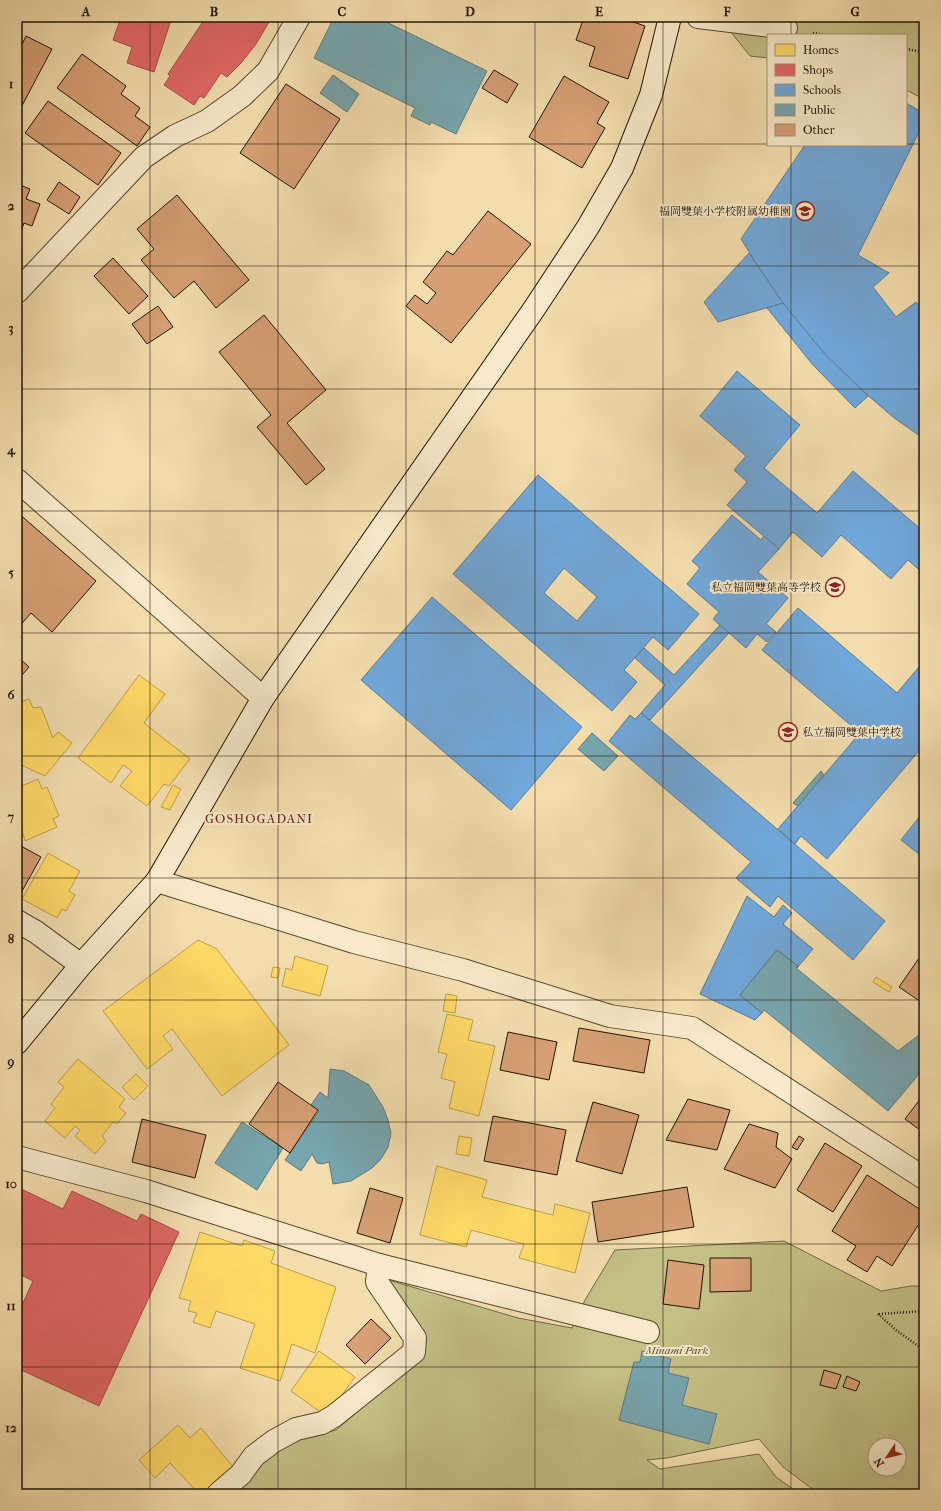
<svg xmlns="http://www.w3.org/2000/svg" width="941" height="1511" font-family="'IM FELL French Canon','Noto Serif JP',serif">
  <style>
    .green { fill: #c3bf85; stroke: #726a44; fill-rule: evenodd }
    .homes { fill: #ffd966; stroke: #bd9e49 }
    .shops { fill: #e06666; stroke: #a74d49 }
    .schools { fill: #6fa8dc; stroke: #587c9b; fill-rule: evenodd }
    .public { fill: #76a5af; stroke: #5d7a7c }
    .building { fill: #d69f74; stroke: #221404 }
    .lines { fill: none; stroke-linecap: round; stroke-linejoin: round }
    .street-casing { stroke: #56462e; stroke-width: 24 }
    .secondary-casing { stroke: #221404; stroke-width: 24 }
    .path { stroke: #221404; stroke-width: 2.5; stroke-dasharray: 1 2; stroke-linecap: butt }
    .street { stroke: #f7e9ca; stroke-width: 22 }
    .secondary { stroke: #f7e9ca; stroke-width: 22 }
    .grid { fill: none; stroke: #221404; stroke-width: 1; stroke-opacity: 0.55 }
    .labels { text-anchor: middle; stroke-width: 4; stroke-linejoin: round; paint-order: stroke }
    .poi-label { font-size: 11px; fill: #221404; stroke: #f7e9ca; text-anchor: end }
    .park-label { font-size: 11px; font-style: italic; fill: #5a5031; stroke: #f7e9ca }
    .quarter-label { font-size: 13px; letter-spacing: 1px; fill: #7a1f14; stroke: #f7e9ca }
    .neatline { fill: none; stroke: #221404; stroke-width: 1.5 }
    .grid-label { font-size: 13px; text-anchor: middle; font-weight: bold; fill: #221404 }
  </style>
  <rect width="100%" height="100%" fill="#f3ddad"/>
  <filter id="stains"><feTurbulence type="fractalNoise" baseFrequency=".005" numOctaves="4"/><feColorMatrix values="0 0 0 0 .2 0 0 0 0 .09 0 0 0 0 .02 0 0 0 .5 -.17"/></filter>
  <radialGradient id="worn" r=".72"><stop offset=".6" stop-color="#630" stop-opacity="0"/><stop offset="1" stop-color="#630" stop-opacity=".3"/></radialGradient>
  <g class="green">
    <polygon points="719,17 924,17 924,99 906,90 906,35 768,35 768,58 750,56"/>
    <path d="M784 1241 881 1291 911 1286H924V1494H819L783 1467 759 1439 667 1458 647 1460 660 1469 759 1454 776 1477 800 1494H226L277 1447 298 1439 336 1430 425 1354 426 1340 385 1279 518 1318 572 1328 585 1300 615 1250ZM875 1445H899V1469H875Z"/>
  </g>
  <g class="homes">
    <polygon points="139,675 165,694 144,723 190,759 169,786 164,784 147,806 120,786 132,771 123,765 111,783 78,758"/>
    <polygon points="29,699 33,708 41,707 53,738 58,732 72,743 45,776 17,763 17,703"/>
    <polygon points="38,779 42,789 47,787 59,816 53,819 57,827 25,841 22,830 17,832 17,788"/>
    <polygon points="173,785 181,789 170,810 161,807"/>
    <polygon points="48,853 80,871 69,891 75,895 66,911 62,909 57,918 22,899"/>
    <polygon points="198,940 217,949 289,1045 222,1096 172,1029 163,1036 173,1049 147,1069 103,1011"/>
    <polygon points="295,956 328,966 320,996 282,986 286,968 292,970"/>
    <polygon points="273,967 280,968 278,978 271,977"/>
    <polygon points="876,977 892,987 889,992 873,982"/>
    <polygon points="446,994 457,996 455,1013 443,1011"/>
    <polygon points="447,1014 473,1020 468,1040 495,1046 479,1116 449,1108 455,1082 441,1078 447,1054 438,1052"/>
    <polygon points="78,1059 125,1099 119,1107 126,1113 117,1124 113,1122 102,1136 106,1141 95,1154 75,1136 80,1130 75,1126 65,1138 45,1121 55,1108 51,1104 64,1087 58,1082"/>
    <polygon points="136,1074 148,1086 134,1100 122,1087"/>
    <polygon points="459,1136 472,1138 469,1156 456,1154"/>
    <polygon points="437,1166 487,1180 482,1197 553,1215 555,1204 590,1213 575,1273 519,1258 524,1244 471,1230 466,1247 420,1235"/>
    <polygon points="200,1232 242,1246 244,1240 275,1251 271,1263 336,1287 315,1353 292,1344 280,1381 240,1368 255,1324 216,1311 210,1328 193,1322 197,1313 188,1311 191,1301 179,1298"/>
    <polygon points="319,1351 355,1377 324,1420 316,1415 319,1411 291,1391"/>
    <polygon points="178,1425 190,1438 201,1428 234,1468 204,1494 199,1494 170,1463 155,1478 139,1460"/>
  </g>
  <g class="shops">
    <polygon points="121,17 172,17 154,72 127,63 132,47 113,40"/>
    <polygon points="206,17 272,17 256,44 241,63 227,77 221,73 204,98 200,96 194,105 164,85 170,76 168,74"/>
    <polygon points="17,1187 63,1209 72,1191 137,1221 141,1214 179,1232 99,1406 17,1368 17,1316 33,1281 17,1273"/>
  </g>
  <g class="schools">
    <polygon points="906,103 924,113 924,122 858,255 889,273 873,287 896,317 916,302 924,311 924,439 893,417 857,386 824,353 793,318 766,279 741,239 805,145 906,145"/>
    <polygon points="749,253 783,303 718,322 704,302"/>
    <polygon points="783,303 824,353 868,396 855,408 813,365 767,308"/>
    <polygon points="737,371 800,425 764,468 817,513 853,471 924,532 924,574 908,560 891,579 841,535 822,557 793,532 779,549 727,505 747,482 734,470 746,456 700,416"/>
    <path d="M538 475 699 614 668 650 653 637 624 670 637 682 612 711 453 574ZM564 568 597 597 577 621 544 593Z"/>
    <polygon points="732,515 761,540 764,536 779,549 758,572 788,598 766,624 776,632 767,642 757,634 746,648 713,619 719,612 687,584 700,568 692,561"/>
    <polygon points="432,597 582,727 511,810 361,680"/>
    <polygon points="798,608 897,693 924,661 924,745 827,859 801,836 795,844 778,829 860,733 762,650"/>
    <polygon points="720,625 729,633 650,720 641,713 665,685 635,658 644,648 674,675"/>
    <polygon points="641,713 885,921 853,960 778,896 770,907 736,878 751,862 609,741 630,715 635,719"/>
    <polygon points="924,811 924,858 901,840"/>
    <polygon points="747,896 774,917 783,905 792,913 783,924 813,949 797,968 798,966 777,950 740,995 762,1013 755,1020 700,994"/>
  </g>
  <g class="public">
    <polygon points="334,17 376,17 487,71 456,134 431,122 430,125 411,116 415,108 314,58"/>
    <polygon points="333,75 359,94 347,112 320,93"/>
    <polygon points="592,733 618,756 604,771 578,749"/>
    <polygon points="821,771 824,775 798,806 793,803"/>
    <polygon points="777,950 798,966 796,968 898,1051 919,1035 924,1038 924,1068 888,1111 764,1010 762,1013 740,995"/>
    <polygon points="330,1069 344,1071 369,1085 383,1107 388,1120 391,1134 388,1147 381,1159 372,1168 351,1181 333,1184 329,1162 322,1164 317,1163 312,1154 301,1171 285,1160 319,1111 311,1105 320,1092 328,1098"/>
    <polygon points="242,1122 283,1148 257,1190 215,1163"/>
    <polygon points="642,1351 671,1359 668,1373 689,1378 682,1405 717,1414 709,1444 619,1420 634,1362 640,1362"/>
  </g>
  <g class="building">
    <polygon points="584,17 619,17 645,26 628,79 589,66 595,47 576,40"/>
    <polygon points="26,36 52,49 17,115 17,55"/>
    <polygon points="82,54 126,86 121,94 140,108 135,116 150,127 137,146 57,88"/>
    <polygon points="494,70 518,84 507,103 482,88"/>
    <polygon points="564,76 609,102 597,123 605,128 582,168 529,137"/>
    <polygon points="286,84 340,119 294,189 240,153"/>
    <polygon points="48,101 121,153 98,185 25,133"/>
    <polygon points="59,182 80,197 69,214 47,200"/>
    <polygon points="17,184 30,189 26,199 40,204 32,226 24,223 18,240"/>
    <polygon points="177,195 249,280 216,308 194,281 174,298 141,260 154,249 137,229"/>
    <polygon points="488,211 531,244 451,343 406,306 415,295 427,304 436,293 423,282 447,251 453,255"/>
    <polygon points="113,258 148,296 129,314 94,276"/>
    <polygon points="158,306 173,327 147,344 132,324"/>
    <polygon points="264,315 326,390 287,423 325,469 306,485 257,427 271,415 219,352"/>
    <polygon points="17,512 96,581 52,632 31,613 17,629"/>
    <polygon points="17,656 29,667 17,681"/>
    <polygon points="21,846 41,857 21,893 17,891 17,853"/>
    <polygon points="924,951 924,1004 899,987"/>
    <polygon points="579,1028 650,1040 644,1073 573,1061"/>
    <polygon points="508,1032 557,1042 549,1080 500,1070"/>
    <polygon points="278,1082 318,1110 290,1153 249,1124"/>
    <polygon points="924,1094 924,1133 905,1119"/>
    <polygon points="688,1099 730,1110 717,1150 666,1140"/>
    <polygon points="593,1102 639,1115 622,1174 576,1161"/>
    <polygon points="493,1116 566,1130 557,1175 484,1161"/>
    <polygon points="142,1119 206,1135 195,1178 132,1162"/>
    <polygon points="749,1124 778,1133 776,1147 792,1159 775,1188 724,1169"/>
    <polygon points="799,1136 804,1139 797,1150 792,1147"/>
    <polygon points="825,1143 862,1166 833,1212 797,1190"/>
    <polygon points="867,1175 924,1212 924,1216 892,1266 877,1256 867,1272 847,1260 856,1246 832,1231"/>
    <polygon points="687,1187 694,1227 598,1242 592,1202"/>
    <polygon points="370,1188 403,1198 390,1243 357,1233"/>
    <polygon points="710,1258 751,1258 751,1291 710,1292"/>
    <polygon points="668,1260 704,1265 699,1309 663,1304"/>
    <polygon points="371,1319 391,1338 365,1364 346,1345"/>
    <polygon points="824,1370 841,1375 836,1389 820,1385"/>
    <polygon points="847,1376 860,1382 856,1391 843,1387"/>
  </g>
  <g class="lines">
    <defs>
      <g id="street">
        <polyline points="698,17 786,28"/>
        <polyline points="17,292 144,157 175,136 207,121 242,96 268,71 299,17"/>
        <polyline points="17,480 263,698"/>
        <polyline points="157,881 354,942 463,970 610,1016 692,1028 924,1178"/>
        <polyline points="17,921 36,932 81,965"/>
        <polyline points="17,1157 146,1191 379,1265 648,1332"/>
        <polyline points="218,1494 241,1474 254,1456 274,1441 296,1429 322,1423 334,1416 414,1352 415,1338 377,1282 379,1265"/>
      </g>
      <polyline id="secondary" points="17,1043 81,965 157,881 263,698 534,309 588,227 622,168 651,95 670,17"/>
    </defs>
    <use href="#street" class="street-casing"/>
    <use href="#secondary" class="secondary-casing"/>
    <g class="path">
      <polyline points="813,33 826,35"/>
      <polyline points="906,49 924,52"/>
      <polyline points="878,1314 896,1330 924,1350"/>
      <polyline points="879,1314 924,1311"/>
    </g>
    <use href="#street" class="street"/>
    <use href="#secondary" class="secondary"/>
  </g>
  <path class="grid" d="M150 17V1494M278 17V1494M406 17V1494M535 17V1494M663 17V1494M791 17V35M17 144H768M906 144H924M791 145V1494M17 266H924M17 389H924M17 511H924M17 633H924M17 756H924M17 878H924M17 1000H924M17 1122H924M17 1244H924M17 1367H924"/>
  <defs>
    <symbol id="school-ring" viewBox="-11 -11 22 22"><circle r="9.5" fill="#f7e9ca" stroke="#8f2418" stroke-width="1.5"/><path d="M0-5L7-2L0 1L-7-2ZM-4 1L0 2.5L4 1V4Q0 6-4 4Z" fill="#8f2418"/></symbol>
  </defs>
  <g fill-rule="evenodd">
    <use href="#school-ring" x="794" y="200" width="22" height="22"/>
    <use href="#school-ring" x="824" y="576" width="22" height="22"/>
    <use href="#school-ring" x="777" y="721" width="22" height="22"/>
  </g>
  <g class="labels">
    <g class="poi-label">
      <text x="791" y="215">福岡雙葉小学校附属幼稚園</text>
      <text x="821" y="591">私立福岡雙葉高等学校</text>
      <text x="802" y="736" text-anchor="start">私立福岡雙葉中学校</text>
    </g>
    <g class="park-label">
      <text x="677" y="1354">Minami Park</text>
    </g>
    <g class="quarter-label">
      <text x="259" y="823">GOSHOGADANI</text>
    </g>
  </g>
  <rect width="941" height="1511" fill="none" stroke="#f3ddad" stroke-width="44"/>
  <rect x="767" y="34" width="140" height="112" fill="#f7e9ca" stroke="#a2947b"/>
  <rect x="775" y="44" width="20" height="12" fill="#ffd966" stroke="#a2947b"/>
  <text x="803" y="54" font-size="12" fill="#221404">Homes</text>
  <rect x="775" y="64" width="20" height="12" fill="#e06666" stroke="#a2947b"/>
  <text x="803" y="74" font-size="12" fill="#221404">Shops</text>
  <rect x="775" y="84" width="20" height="12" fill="#6fa8dc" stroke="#a2947b"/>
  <text x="803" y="94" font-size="12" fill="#221404">Schools</text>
  <rect x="775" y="104" width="20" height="12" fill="#76a5af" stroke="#a2947b"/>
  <text x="803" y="114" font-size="12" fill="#221404">Public</text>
  <rect x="775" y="124" width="20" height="12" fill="#d69f74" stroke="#a2947b"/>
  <text x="803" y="134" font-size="12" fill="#221404">Other</text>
  <g transform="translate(887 1457) rotate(235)"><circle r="19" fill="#f7e9ca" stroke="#a2947b"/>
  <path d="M0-3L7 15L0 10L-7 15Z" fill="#8f2418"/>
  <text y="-6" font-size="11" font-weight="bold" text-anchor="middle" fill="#221404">N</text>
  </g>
  <rect x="22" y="22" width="897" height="1467" class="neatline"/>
  <g class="grid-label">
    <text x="86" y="16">A</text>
    <text x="214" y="16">B</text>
    <text x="342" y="16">C</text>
    <text x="470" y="16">D</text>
    <text x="599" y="16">E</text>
    <text x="727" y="16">F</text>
    <text x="855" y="16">G</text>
    <text x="11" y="88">1</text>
    <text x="11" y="210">2</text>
    <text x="11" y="332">3</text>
    <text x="11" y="454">4</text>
    <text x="11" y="577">5</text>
    <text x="11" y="699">6</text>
    <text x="11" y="821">7</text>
    <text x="11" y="943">8</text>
    <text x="11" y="1066">9</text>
    <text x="11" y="1188">10</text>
    <text x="11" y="1310">11</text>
    <text x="11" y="1432">12</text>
  </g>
  <rect width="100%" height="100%" filter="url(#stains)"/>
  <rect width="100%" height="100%" fill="url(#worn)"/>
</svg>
